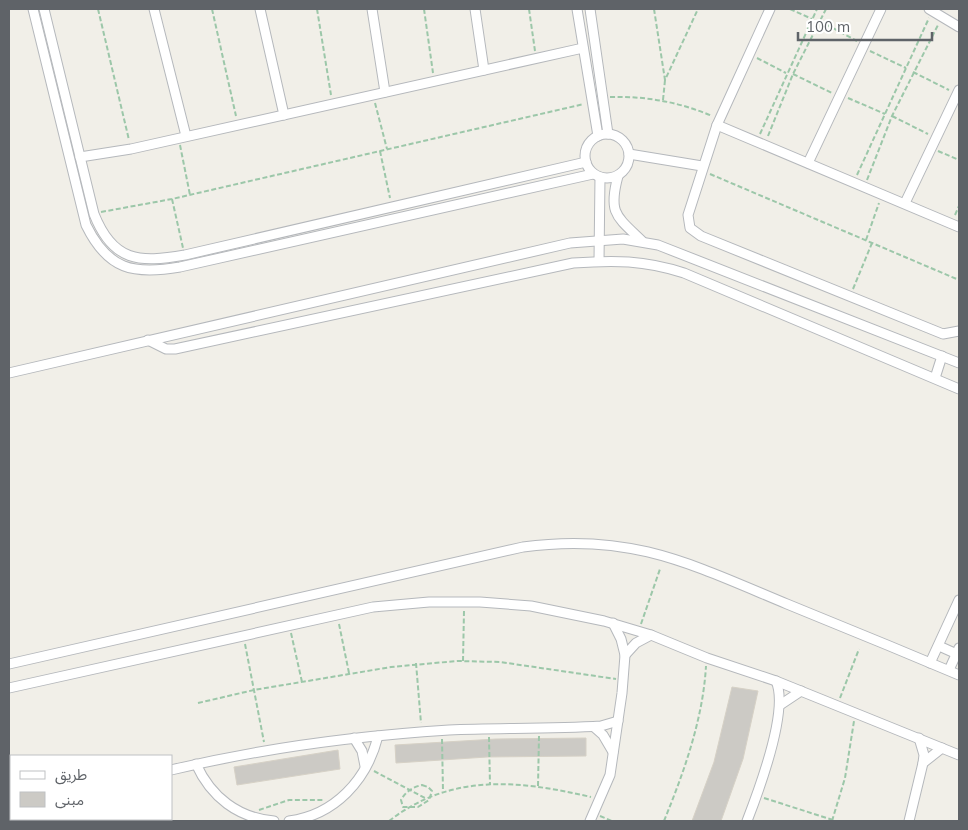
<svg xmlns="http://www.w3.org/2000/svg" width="968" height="830" font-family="Mulish,'Noto Sans Arabic',sans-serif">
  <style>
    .building { fill: #cccac5; stroke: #d6d1c6 }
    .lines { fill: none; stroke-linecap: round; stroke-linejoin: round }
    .minor-casing { stroke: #b5b8bc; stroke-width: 11 }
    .path { stroke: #9cc7a9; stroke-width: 2; stroke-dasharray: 5 2.5; stroke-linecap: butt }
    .minor { stroke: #fff; stroke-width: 9 }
  </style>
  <rect width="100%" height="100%" fill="#f1efe8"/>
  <g class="building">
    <polygon points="732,687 758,691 743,759 721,821 692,821 714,762"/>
    <polygon points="586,738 586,756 487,757 396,763 395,745 496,739"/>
    <polygon points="338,750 340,769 237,785 234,767"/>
  </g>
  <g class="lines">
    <defs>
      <g id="minor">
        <path d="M33 9 86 225C108 270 133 275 180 267L593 174"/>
        <path d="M44 9 94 214C113 262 139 263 185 255L586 162"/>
        <polyline points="154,9 186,136"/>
        <polyline points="260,9 284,115"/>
        <polyline points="372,9 385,92"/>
        <polyline points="475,9 484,70"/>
        <polyline points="577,9 598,136"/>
        <polyline points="590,9 608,134"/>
        <polyline points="770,9 717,125 688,215 690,228 701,236 943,334 959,331"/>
        <polyline points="929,9 959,27"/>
        <polyline points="717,125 959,227"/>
        <circle cx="607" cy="156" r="22"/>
        <polyline points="629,154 702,166"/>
        <polyline points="80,157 131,149 583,48"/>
        <polyline points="808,163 881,9"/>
        <path d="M618 176C608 213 616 216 642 241"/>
        <polyline points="905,203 959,90"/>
        <polyline points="599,261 600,177"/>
        <path d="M148 340 166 349H175L573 263C614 260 644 260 684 273L959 389"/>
        <polyline points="9,373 570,243 623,239 658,245 959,363"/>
        <polyline points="935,378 942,356"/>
        <polyline points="939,646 959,655"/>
        <polyline points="625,655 636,643 651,635"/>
        <polyline points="930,663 959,600"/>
        <path d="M9 664 523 547C630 532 691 564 787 604 844 627 902 651 959 675"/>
        <polyline points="949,670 959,648"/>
        <polyline points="9,688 373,607 429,602 480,602 531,606 604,621 651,635 707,658 776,681 959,755"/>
        <polyline points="780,705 801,691"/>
        <polyline points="594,727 603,735 613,752"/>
        <polyline points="354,738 362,751 365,766"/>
        <polyline points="923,763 942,748"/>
        <path d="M196 764C211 797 238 818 274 821"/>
        <path d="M171 770C263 748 355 736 449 730 499 728 550 729 601 726L618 721"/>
        <polyline points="9,819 11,818"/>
        <path d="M289 821C335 815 367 780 378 736"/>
        <polyline points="590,821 610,775 622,693 625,655 621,639 613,623"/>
        <path d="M747 821C759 790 789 710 776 681"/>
        <polyline points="909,821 923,763 924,755 919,738"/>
      </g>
    </defs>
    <use href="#minor" class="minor-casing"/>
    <g class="path">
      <polyline points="98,9 129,140"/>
      <polyline points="212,9 236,116"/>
      <polyline points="317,9 331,95"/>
      <polyline points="424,9 433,73"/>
      <polyline points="529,9 535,51"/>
      <polyline points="654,9 665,80 698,9"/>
      <polyline points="790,9 812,19"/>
      <polyline points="820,21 857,41"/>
      <polyline points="870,51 906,68"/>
      <polyline points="757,58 786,73"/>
      <polyline points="913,72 949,90"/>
      <polyline points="793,74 832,93"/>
      <path d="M610 97C646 96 679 102 712 116"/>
      <polyline points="848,98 885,114"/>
      <polyline points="663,100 665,80"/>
      <polyline points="375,103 387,149"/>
      <polyline points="892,116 928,134"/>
      <polyline points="760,134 817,9"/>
      <polyline points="768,136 793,74 826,9"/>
      <polyline points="180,145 190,195"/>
      <polyline points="380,151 390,198"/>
      <polyline points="938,151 959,160"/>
      <polyline points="710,174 959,280"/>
      <polyline points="857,175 929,18"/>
      <polyline points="867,180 892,116 938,25"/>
      <polyline points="172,199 183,248"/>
      <polyline points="101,212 172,199 584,104"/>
      <polyline points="955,215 959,206"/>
      <polyline points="866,240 879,203"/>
      <polyline points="853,289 872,243"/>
      <polyline points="339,624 349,673"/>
      <polyline points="641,624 660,569"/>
      <polyline points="291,633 302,682"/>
      <polyline points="245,644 264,742"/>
      <polyline points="463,661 464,611"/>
      <polyline points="416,663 421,723"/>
      <polyline points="840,698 859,649"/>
      <polyline points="198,703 254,690 391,667 457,661 500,662 616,679"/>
      <polyline points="489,737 490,785"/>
      <polyline points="442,739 443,791"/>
      <polyline points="374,771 425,798"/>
      <path d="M422 785 428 787 432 791 429 800 418 807H403L401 800C406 791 413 787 422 785Z"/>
      <polyline points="538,786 539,736"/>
      <polyline points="764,798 833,820"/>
      <polyline points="259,810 289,800 323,800"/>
      <polyline points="600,816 612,821"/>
      <path d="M389 821C451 773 518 780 591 797"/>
      <path d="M664 821C684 772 703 719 706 666"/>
      <polyline points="832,821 845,778 854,721"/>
    </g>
    <use href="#minor" class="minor"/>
  </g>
  <rect width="968" height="830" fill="none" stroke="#5f6368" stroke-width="20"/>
  <rect x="10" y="755" width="162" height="65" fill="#ffffff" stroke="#bfc1c3"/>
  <rect x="20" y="771" width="25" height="8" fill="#ffffff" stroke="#bfc1c3"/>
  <text x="55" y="780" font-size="15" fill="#5f6368">طريق</text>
  <rect x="20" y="792" width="25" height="15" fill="#cccac5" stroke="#bfc1c3"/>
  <text x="55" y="805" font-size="15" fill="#5f6368">مبنى</text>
  <path d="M798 32v8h134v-8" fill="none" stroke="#5f6368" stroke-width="2.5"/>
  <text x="806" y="32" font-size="15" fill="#5f6368" stroke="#ffffff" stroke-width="4" paint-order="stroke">100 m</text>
</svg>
